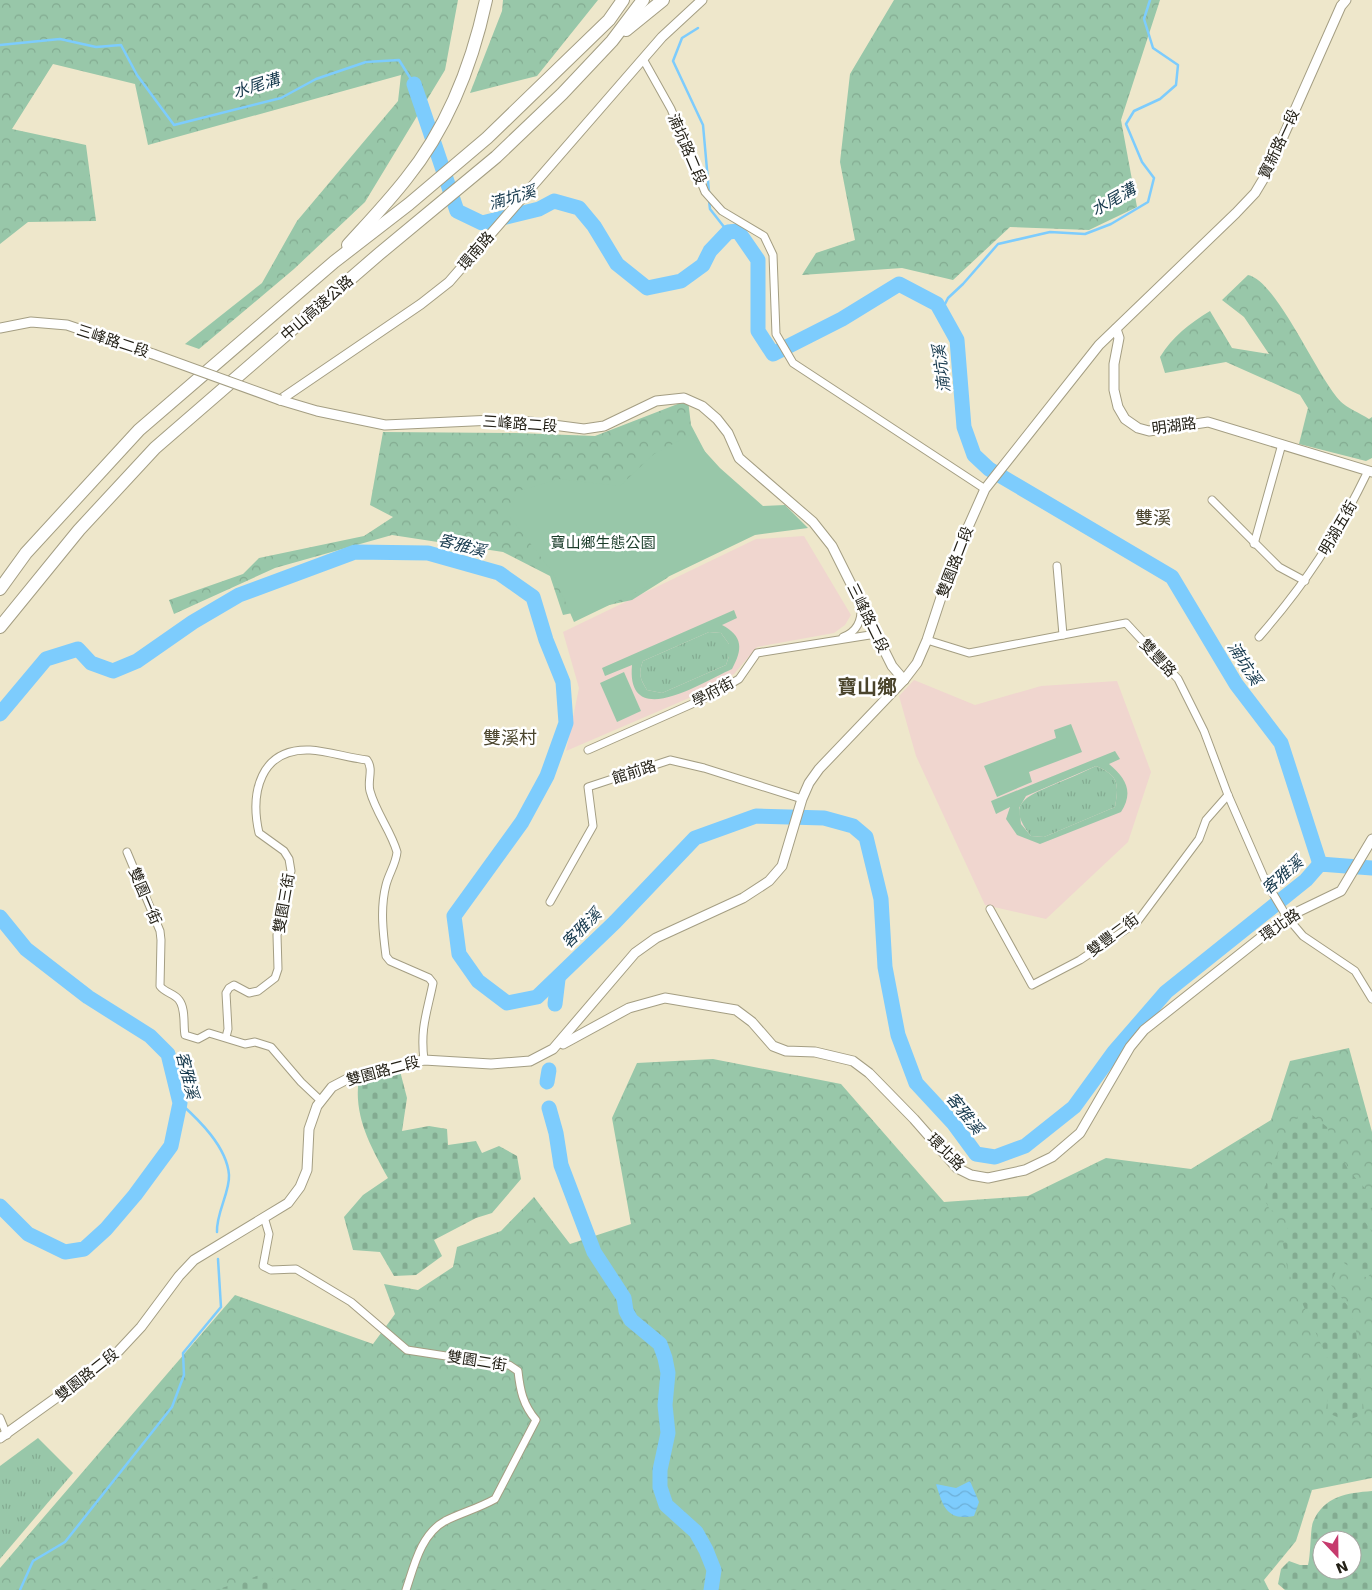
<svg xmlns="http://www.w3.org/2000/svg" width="1372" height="1590" font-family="'DejaVu Sans','Noto Sans TC',sans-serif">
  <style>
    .education { fill: #f0d6cf }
    .grass { fill: url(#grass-tufts) }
    .forest { fill: url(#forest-crowns) }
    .cemetery { fill: url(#cemetery-stones); fill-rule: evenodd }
    .park { fill: #98c7a9; fill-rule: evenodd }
    .water { fill: url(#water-waves) }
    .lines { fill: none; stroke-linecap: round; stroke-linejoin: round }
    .stream { stroke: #7dccfd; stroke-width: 2.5 }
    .river { stroke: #7dccfd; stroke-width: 15 }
    .minor-casing { stroke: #a49e83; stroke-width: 9 }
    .tertiary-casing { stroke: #a49e83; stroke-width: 11 }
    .motorway-casing { stroke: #a49e83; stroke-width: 14 }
    .minor { stroke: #fff; stroke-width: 7 }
    .tertiary { stroke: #fff; stroke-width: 9 }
    .motorway { stroke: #fff; stroke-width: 12 }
    .tertiary-bridge-casing { stroke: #a49e83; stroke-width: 11; stroke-linecap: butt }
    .tertiary-bridge { stroke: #fff; stroke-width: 9 }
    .labels { text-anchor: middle; stroke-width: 5; stroke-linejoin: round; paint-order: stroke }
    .street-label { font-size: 15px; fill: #242117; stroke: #fff }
    .park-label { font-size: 15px; fill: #1a3c29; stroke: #fff }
    .water-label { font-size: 16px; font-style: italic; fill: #15384c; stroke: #fff }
    .quarter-label { font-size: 18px; fill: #4a442c; stroke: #fff }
    .district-label { font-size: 20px; font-weight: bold; fill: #4a442c; stroke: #fff }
  </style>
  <defs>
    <pattern id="grass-tufts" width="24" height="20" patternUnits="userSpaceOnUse" patternTransform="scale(1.25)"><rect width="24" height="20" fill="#98c7a9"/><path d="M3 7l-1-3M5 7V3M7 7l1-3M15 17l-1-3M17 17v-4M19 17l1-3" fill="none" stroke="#83ab91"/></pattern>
    <pattern id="forest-crowns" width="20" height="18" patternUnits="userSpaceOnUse" patternTransform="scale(1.25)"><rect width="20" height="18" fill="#98c7a9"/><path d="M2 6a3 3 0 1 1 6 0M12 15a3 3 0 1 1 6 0" fill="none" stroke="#83ab91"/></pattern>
    <pattern id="cemetery-stones" width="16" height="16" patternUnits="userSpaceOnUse" patternTransform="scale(1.25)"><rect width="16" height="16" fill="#98c7a9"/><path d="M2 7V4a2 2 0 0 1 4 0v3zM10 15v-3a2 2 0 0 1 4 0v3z" fill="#83ab91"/></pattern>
    <pattern id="water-waves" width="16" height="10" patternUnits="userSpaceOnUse" patternTransform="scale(1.25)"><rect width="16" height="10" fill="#7dccfd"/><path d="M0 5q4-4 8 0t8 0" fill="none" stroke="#6cafd8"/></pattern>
  </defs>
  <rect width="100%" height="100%" fill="#eee7cb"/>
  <g class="education">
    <polygon points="804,536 851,615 845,625 834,633 757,647 734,674 703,692 566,751 579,688 563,632 756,539"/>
    <polygon points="914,680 975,705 1041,686 1117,681 1151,772 1128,842 1046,919 985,905 916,756 899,696"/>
  </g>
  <g class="grass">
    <path d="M709 632 721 633 729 644V656L726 665 662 693 647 690C640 679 638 673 643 661Z"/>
    <path d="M1096 766C1119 776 1119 783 1115 807L1044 837 1031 836C1006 805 1024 797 1053 785 1067 779 1082 773 1096 766Z"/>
    <polygon points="38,1438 73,1473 0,1559 0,1466"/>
  </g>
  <g class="forest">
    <polygon points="0,0 458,0 445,70 365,202 294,269 199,349 185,344 262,283 297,221 398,101 401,75 148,145 135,84 53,64 12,129 86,145 96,221 28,222 0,244"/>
    <polygon points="503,0 598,0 537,76 470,93 502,11"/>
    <polygon points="894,0 1160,0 1121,120 1137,207 1089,230 1010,227 953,280 902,268 802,275 816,253 855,240 840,162 850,74"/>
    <path d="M1248 275C1277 281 1316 375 1340 401 1347 408 1360 413 1369 419L1372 417V458L1366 461 1299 444 1308 408 1300 395 1226 362 1165 373 1160 357C1173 336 1189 324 1210 311L1232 348 1269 354 1244 317 1222 300Z"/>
    <polygon points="688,400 691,425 722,484 687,554 667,578 632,600 563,615 550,576 503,552 392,535 275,568 174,614 169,600 243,574 259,558 364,536 393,517 370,505 383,432 516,433 595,436"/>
    <polygon points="1349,1048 1372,1132 1372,1478 1312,1490 1296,1541 1264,1580 1269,1590 0,1590 0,1568 235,1295 373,1344 395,1314 384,1284 418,1290 453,1267 457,1247 501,1231 534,1197 570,1244 631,1224 612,1118 637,1063 713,1059 841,1084 944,1202 1028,1196 1106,1158 1191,1169 1271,1120 1290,1061"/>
  </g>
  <g class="cemetery">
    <path d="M400 1071 407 1098 402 1131 429 1126 447 1129 448 1145 476 1141 482 1153 499 1146 517 1156 521 1179 492 1213 476 1218 434 1240 442 1256 416 1275 394 1276 380 1252 353 1250 344 1217 363 1195 388 1178C370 1145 353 1116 359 1077Z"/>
    <polygon points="1306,1110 1327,1127 1335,1147 1350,1172 1372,1196 1372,1205 1365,1222 1372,1232 1372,1272 1367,1278 1341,1261 1330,1284 1348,1306 1356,1330 1364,1414 1346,1421 1326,1412 1331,1366 1288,1272 1283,1244 1289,1224 1287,1215 1270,1210 1263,1197 1270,1168 1296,1118"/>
    <path d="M1372 1491V1590H1285L1278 1584 1281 1569 1289 1561 1300 1565H1308C1311 1554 1310 1530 1313 1522 1324 1496 1347 1493 1372 1491ZM1322 1540H1352V1570H1322Z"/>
    <polygon points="269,1572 278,1590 220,1590 222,1588"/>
  </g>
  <g class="park">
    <polygon points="690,435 720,468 763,506 785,505 808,528 755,535 574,622 553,573 507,513 518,491 558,479 620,486 654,454"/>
    <path d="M734 610 737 618 722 625C743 636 743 649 732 669 703 682 626 732 632 665L605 676 602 668ZM709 632 721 633 729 644V656L726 665 662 693 647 690C640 679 638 673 643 661Z"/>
    <polygon points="624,672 641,711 617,722 600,683"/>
    <polygon points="1071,724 1082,752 1029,772 1032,782 997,797 984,766 1056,738 1054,730"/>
    <path d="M1115 751 1120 759 1109 764C1126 778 1134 792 1121 812L1040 844 1017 835 1006 819 1010 807 996 814 991 801ZM1096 766C1119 776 1119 783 1115 807L1044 837 1031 836 1021 824 1019 808 1026 796Z"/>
  </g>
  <path class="water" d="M970 1481 979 1502 974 1516C947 1521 943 1507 936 1484L956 1488Z"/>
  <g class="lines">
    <g class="stream">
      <polyline points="698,28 682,38 673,61 703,125 709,192"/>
      <polyline points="0,45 60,39 96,47 121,45 137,75 174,125 281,98 316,79 366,62 399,60 414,84"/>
      <polyline points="709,200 710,209 728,232"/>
      <polyline points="941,312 948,298 963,284 998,244 1050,232 1085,234 1111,224 1148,202 1154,178 1142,162 1126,124 1134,111 1160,99 1176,85 1178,65 1153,48 1144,19 1150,0"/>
      <path d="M180 1103C199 1120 227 1147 229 1175 230 1192 216 1213 217 1232"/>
      <polyline points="20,1590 33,1561 65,1542 172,1407 184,1375 183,1353 221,1307 218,1259"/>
    </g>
    <g class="river">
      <polyline points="414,84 457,211 482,223 539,209 554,201 579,208 594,226 617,264 647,288 681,281 703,265 710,251 728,232 738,231 758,260 758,331 773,354 842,319 899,284 937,304 957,340 964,427 974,455 989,469 1172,577 1236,684 1281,743 1320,864"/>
      <polyline points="0,714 46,659 78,649 91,663 113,671 137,661 193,622 239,595 355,552 428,553 499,573 533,597 546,640 563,682 566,723 547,776 522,822 454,916 459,954 478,981 507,1003 537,997 615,922 695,838 756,816 824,818 853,826 866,837 881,899 885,967 898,1035 916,1083 954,1124 976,1154 995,1157 1025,1146 1074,1107 1114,1052 1166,992 1306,880 1320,864 1372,868"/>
      <polyline points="0,917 26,949 88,997 150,1036 168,1054 180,1103 171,1146 135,1195 106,1229 84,1249 65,1252 28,1234 0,1206"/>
      <polyline points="555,1004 558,979"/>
      <polyline points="547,1082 549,1070"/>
      <polyline points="549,1108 556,1133 561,1165 594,1252 624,1298 626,1311 631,1320 660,1344 665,1358 668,1373 665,1405 668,1433 660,1470 660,1487 666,1505 696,1532 706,1550 714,1570 711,1590"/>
    </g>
    <defs>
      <g id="minor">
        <polyline points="643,59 671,109 705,192 722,211 764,236 773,255 776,334 793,363 985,489"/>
        <polyline points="1212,500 1279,567 1305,581"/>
        <polyline points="1254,544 1282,444"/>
        <polyline points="1057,566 1063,635"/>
        <path d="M843 637C857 632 862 620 861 606"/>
        <path d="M1259 637C1306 583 1336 537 1367 473"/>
        <polyline points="927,640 969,653 1126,623 1178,679 1204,731 1228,795 1266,882 1287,917 1303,936 1355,971 1372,999"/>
        <polyline points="588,750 710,696 739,679 757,653 876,634"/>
        <path d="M127 852 160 931 161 940 160 986C165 993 174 993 179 1000 186 1009 183 1025 185 1035L198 1039 209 1033 245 1044 255 1042 271 1047 301 1082 320 1100"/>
        <polyline points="550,902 593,826 588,787 670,760 704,768 802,799"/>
        <polyline points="990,909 1032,985 1080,960 1137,922 1199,839 1206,820 1228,795"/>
        <path d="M226 1037 228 1029 226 993 229 988 234 985 249 993 258 991 275 978 278 969 277 935 283 916 284 893 291 871 289 859 284 851 259 833C250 793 260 748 310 750 328 751 349 758 367 760 374 770 367 780 370 791 376 813 391 831 397 852 396 864 389 873 386 885 380 908 383 933 386 956L390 961 429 978 433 983C427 1013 420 1028 424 1060"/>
        <path d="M264 1217 269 1234 263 1266 271 1270 296 1269 351 1302 407 1350 459 1358 478 1364 509 1365 518 1371C520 1390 523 1405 536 1420L495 1499C479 1508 461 1513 445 1521 421 1534 414 1566 406 1590"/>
        <polyline points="0,1418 7,1435"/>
      </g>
      <g id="tertiary">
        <polyline points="0,328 31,322 67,325 153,354"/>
        <polyline points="1116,329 1119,338 1114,364 1114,390 1118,407 1125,419 1138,428 1149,431 1208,422 1372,472"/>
        <polyline points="280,400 317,411 385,425 494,420 530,422 584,429 604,426 656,401 684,398 702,406 717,419 728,433 739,458 813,522 832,546 892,666 904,680"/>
        <polyline points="280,400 421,304 449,282 662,37 702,0"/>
        <polyline points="563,1044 629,1008 665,998 736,1010 752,1022 773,1046 786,1051 815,1052 853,1061 869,1073 914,1119 957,1168 971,1175 988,1178 1025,1170 1052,1157 1080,1133 1130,1047 1144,1030 1287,917 1341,891 1372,839"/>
        <polyline points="0,1438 113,1357 141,1327 179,1276 194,1260 288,1203 300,1187 307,1170 309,1129 317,1106 332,1087 353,1076 424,1060 491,1064 530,1061 553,1049 635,953 656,938 743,898 769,881 782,866 802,799 809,783 819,769 904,680 917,663 927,640 953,561 985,489 1099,345 1236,213 1255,193 1267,173 1341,6 1346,0"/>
      </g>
      <g id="motorway">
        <polyline points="626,30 663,0"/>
        <path d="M348 245C368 223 388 202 406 179 448 127 472 65 486 0"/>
        <polyline points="0,589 26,553 139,430 334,262 409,204 487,138 609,20 623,0"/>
        <polyline points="0,627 79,530 155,448 379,254 496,157 562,94 612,41 643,0"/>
      </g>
    </defs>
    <use href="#minor" class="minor-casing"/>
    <use href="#tertiary" class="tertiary-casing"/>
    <use href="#motorway" class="motorway-casing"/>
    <use href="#minor" class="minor"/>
    <use href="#tertiary" class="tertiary"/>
    <use href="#motorway" class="motorway"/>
    <defs>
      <polyline id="tertiary-bridge" points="153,354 280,400"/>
    </defs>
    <use href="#tertiary-bridge" class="tertiary-bridge-casing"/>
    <use href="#tertiary-bridge" class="tertiary-bridge"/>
  </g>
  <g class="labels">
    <g class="street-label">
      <text transform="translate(1279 144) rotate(-65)" y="5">寶新路一段</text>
      <text transform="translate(687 149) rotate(67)" y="5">湳坑路二段</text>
      <text transform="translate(476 251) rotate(-49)" y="5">環南路</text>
      <text transform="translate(317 308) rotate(-41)" y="5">中山高速公路</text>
      <text transform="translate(113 341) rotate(18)" y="5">三峰路二段</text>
      <text transform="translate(520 424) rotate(4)" y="5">三峰路二段</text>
      <text transform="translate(1174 426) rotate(-8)" y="5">明湖路</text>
      <text transform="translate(1338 528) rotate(-60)" y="5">明湖五街</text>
      <text transform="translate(955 562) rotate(-69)" y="5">雙園路二段</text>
      <text transform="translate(868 618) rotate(64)" y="5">三峰路二段</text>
      <text transform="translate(1158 658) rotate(47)" y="5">雙豐路</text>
      <text transform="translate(713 692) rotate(-28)" y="5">學府街</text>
      <text transform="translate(634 772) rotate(-18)" y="5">館前路</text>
      <text transform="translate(145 896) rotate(67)" y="5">雙園一街</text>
      <text transform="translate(284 903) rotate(-80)" y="5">雙園三街</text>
      <text transform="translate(1280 925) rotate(-34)" y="5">環北路</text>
      <text transform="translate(1113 935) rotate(-37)" y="5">雙豐二街</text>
      <text transform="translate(383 1071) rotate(-15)" y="5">雙園路二段</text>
      <text transform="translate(946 1152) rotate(45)" y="5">環北路</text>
      <text transform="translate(477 1361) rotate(9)" y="5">雙園二街</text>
      <text transform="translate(87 1375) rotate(-38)" y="5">雙園路二段</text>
    </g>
    <g class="park-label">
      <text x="603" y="548">寶山鄉生態公園</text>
    </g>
    <g class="water-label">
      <text transform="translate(256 85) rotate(-17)" y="6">水尾溝</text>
      <text transform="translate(512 197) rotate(-16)" y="6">湳坑溪</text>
      <text transform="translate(1113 199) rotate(-29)" y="6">水尾溝</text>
      <text transform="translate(941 369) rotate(-97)" y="6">湳坑溪</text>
      <text transform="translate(462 545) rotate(15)" y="6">客雅溪</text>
      <text transform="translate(1245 663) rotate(57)" y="6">湳坑溪</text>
      <text transform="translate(1282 875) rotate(-41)" y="6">客雅溪</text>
      <text transform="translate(581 928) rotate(-45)" y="6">客雅溪</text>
      <text transform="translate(188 1075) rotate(76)" y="6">客雅溪</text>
      <text transform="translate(965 1113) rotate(51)" y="6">客雅溪</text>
    </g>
    <g class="quarter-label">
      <text x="1153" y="524">雙溪</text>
      <text x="510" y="744">雙溪村</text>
    </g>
    <g class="district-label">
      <text x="867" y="694">寶山鄉</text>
    </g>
  </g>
  <g transform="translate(1337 1555) rotate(158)"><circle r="24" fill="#ffffff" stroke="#a7a6a2"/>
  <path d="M0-4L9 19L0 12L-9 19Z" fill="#c63a6d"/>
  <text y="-8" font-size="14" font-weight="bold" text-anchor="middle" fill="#242117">N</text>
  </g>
</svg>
